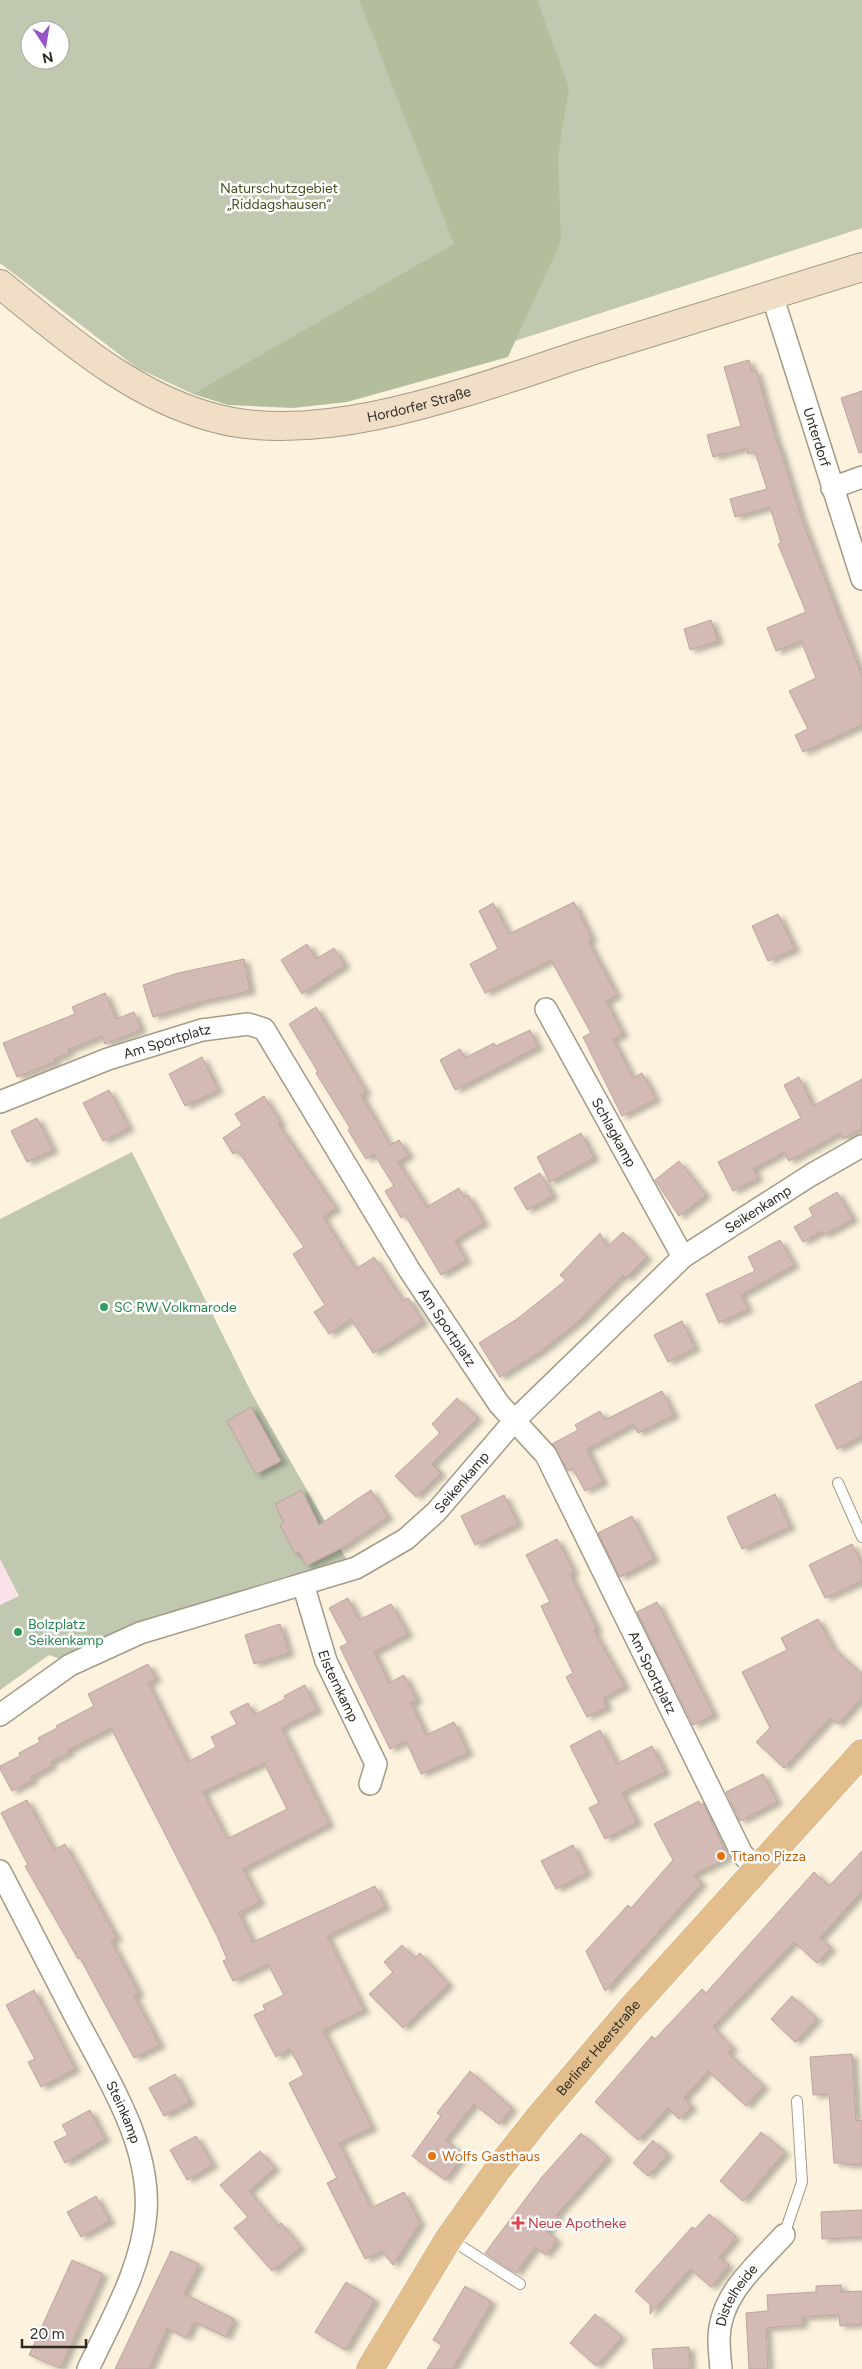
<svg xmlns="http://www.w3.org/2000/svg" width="862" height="2369" font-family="Figtree,sans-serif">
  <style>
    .education { fill: #fbe1ea }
    .green { fill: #c0c8af; fill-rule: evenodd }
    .forest { fill: #b3be9c }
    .building { fill: #d4bab4; stroke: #bda49e; fill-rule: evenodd; filter: url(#shadow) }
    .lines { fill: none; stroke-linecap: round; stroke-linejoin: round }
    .service-casing { stroke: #a49b87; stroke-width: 12 }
    .minor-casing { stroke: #a49b87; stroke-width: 24 }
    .secondary-casing { stroke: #a49b87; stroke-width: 30 }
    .primary-casing { stroke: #fff; stroke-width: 30 }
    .service { stroke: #fff; stroke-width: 10 }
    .minor { stroke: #fff; stroke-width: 21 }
    .secondary { stroke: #f0dec6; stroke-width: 28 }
    .primary { stroke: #e1be8c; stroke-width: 28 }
    .leisure-dot { fill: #2e9e5b; stroke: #fff; stroke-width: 2 }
    .food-dot { fill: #e8710a; stroke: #fff; stroke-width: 2 }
    .health-dot { fill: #e0444e; stroke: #fff; stroke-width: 2 }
    .labels { text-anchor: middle; stroke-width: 5; stroke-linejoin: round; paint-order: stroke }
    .park-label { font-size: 14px; fill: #44521d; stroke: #fff }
    .street-label { font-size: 14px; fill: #2f2b23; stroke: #fff }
    .leisure-label { font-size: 14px; fill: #27864d; stroke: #fff; text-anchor: start }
    .food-label { font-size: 14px; fill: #c56008; stroke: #fff; text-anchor: start }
    .health-label { font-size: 14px; fill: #be3a42; stroke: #fff; text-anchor: start }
  </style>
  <defs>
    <filter id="shadow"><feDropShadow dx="5.5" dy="3" stdDeviation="2.5" flood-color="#0004"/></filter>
  </defs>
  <rect width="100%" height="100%" fill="#fcf2dd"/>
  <polygon class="education" points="0,1559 19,1596 0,1605"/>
  <g class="green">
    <path d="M0 0H862V228L481 352 215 382 193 394 137 368 0 263ZM30 30H60V60H30Z"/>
    <polygon points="132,1152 252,1394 347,1560 288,1576 141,1622 60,1659 49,1655 0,1690 0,1605 19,1596 0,1559 0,1219"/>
  </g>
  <polygon class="forest" points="359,0 537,0 569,88 558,156 561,241 508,357 347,402 293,408 228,405 193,394 454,244"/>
  <g class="building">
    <polygon points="749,360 752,372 756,370 778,446 779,446 802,520 862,676 862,725 803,752 795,735 808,729 789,691 816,678 801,641 776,651 767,628 806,612 778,544 781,543 770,507 735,517 730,499 767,489 755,452 748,454 747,448 713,457 707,435 741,426 724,367"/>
    <polygon points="862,391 862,452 859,453 841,398"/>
    <polygon points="711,620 718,641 690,650 684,629"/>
    <polygon points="574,902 592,939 588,941 617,995 606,1001 623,1034 613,1039 633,1078 642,1073 656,1099 622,1116 583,1037 591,1033 551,960 485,993 470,964 498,949 479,911 493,903 509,934"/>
    <polygon points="778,914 795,949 768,961 752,926"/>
    <polygon points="307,944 316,959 334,948 345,965 302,994 281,960"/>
    <polygon points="244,959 250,991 201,1002 153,1017 143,985 178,973"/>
    <polygon points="105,993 116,1019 134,1012 141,1030 105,1044 102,1036 68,1050 69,1053 54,1059 55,1062 17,1077 3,1043 75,1014 72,1007"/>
    <polygon points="316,1007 366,1092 361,1095 390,1145 399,1140 409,1155 398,1162 427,1207 459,1188 464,1197 468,1195 484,1223 455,1240 466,1260 441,1275 405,1215 401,1218 385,1191 394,1186 374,1154 366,1159 348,1130 350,1128 316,1073 318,1072 289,1024"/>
    <polygon points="530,1030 538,1047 455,1090 440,1060 460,1049 465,1058 494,1043 496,1046"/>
    <polygon points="202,1057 218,1090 185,1106 169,1074"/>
    <polygon points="799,1077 813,1106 862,1079 862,1128 843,1139 840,1133 789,1161 784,1152 753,1169 758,1178 733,1191 718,1162 801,1118 784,1085"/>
    <polygon points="109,1090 129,1128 103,1141 83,1103"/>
    <polygon points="264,1096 281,1123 278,1124 336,1208 323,1217 356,1269 374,1257 403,1301 408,1298 423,1322 373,1353 351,1319 329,1334 314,1312 325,1305 293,1254 304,1247 238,1151 233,1154 223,1138 242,1125 235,1114"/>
    <polygon points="37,1118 53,1150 27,1162 11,1131"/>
    <polygon points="581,1133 594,1158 550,1182 537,1157"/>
    <polygon points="679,1161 706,1195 679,1216 655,1180"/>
    <polygon points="540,1173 553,1196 527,1210 514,1188"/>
    <polygon points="837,1192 853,1219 824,1235 822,1231 803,1242 794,1227 813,1216 809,1208"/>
    <polygon points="623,1232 647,1257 626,1278 623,1275 579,1321 541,1351 500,1377 479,1343 517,1319 566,1280 560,1275 600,1233 607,1247"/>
    <polygon points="780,1240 794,1265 741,1295 748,1309 719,1323 706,1294 755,1271 748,1257"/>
    <polygon points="682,1321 695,1348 668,1362 654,1335"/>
    <polygon points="862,1381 862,1436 837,1449 815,1405"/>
    <polygon points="662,1391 674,1415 638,1433 633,1424 587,1449 603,1482 585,1491 573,1469 568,1471 552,1444 578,1430 575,1425 600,1411 605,1420"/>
    <polygon points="457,1398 478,1418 432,1464 441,1473 416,1497 395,1476 440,1433 432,1424"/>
    <polygon points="251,1407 281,1461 256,1474 227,1421"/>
    <polygon points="302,1490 319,1525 371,1490 388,1517 342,1548 306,1566 299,1552 295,1554 280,1525 284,1523 275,1504"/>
    <polygon points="775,1494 790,1527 742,1549 727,1517"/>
    <polygon points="504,1495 518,1524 475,1545 461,1516"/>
    <polygon points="632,1516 654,1559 620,1577 598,1533"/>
    <polygon points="557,1539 574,1572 570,1574 597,1629 594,1631 625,1686 603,1698 607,1707 587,1717 566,1677 573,1673 541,1606 550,1602 526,1555"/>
    <polygon points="852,1544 862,1565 862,1581 825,1598 809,1565"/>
    <polygon points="348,1598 359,1620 391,1604 408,1634 374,1652 389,1683 404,1675 417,1700 411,1703 426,1735 454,1722 468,1753 421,1774 406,1741 390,1749 340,1647 348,1643 329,1608"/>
    <polygon points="657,1602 714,1715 693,1725 637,1612"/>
    <polygon points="818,1619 833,1648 862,1674 862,1697 838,1724 830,1718 784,1768 756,1742 770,1728 742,1672 787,1650 781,1638"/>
    <polygon points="280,1624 289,1653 254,1664 245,1635"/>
    <path d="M148 1664 156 1679 148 1683 188 1762 216 1747 211 1737 237 1724 230 1712 248 1703 254 1715 285 1699 284 1696 305 1685 317 1710 281 1728 329 1824 243 1869 260 1902 239 1913 253 1942 375 1886 385 1907 327 1936 364 2010 323 2030 372 2128 339 2143 371 2208 404 2192 420 2223 393 2265 382 2251 365 2259 327 2183 337 2178 289 2083 304 2075 290 2049 276 2057 254 2015 265 2010 263 2005 284 1995 268 1964 233 1981 223 1961 227 1959 217 1936 111 1728 68 1750 69 1753 50 1762 52 1766 31 1777 33 1780 12 1791 0 1769V1766L20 1756 19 1753 40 1742 38 1738 57 1728 56 1726 94 1706 88 1694ZM264 1763 287 1809 227 1839 203 1792Z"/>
    <polygon points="600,1730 617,1764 652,1746 665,1772 622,1793 637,1822 605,1839 589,1808 599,1803 570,1746"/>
    <polygon points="763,1774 777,1802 740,1821 726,1792"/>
    <polygon points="27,1800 54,1850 65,1844 117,1938 111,1941 139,1993 134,1996 160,2045 134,2058 80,1958 78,1959 25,1866 28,1865 1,1813"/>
    <polygon points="699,1801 700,1805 703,1803 728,1858 693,1875 702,1883 605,1991 586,1951 628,1905 631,1908 673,1860 654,1824"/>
    <polygon points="573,1845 587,1873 556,1889 541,1861"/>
    <polygon points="862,1851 862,1891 820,1938 831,1948 817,1963 794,1942 713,2027 733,2048 728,2053 764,2086 746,2106 708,2071 684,2098 692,2107 679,2119 668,2108 638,2140 595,2102 652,2036 655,2039 702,1989 706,1993 814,1872 829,1886"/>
    <polygon points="402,1945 415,1958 420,1953 449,1984 403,2028 369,1994 393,1972 384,1962"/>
    <polygon points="34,1990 75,2069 41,2087 28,2062 35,2059 6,2005"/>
    <polygon points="792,1996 817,2019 795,2042 771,2019"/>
    <polygon points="852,2054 856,2121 862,2120 862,2164 846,2165 846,2163 834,2163 829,2094 813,2095 810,2057"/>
    <polygon points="470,2071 512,2108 499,2124 474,2104 445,2140 464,2154 445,2180 412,2156 441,2116 437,2113"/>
    <polygon points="175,2074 190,2102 164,2116 149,2088"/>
    <polygon points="90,2110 105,2139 65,2163 54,2142 68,2135 62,2125"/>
    <polygon points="761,2132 785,2152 743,2201 720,2181"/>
    <polygon points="581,2133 608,2157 556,2215 558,2216 547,2232 557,2240 546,2255 535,2247 516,2273 485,2253 542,2177"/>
    <polygon points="196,2136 213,2165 187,2180 170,2150"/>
    <polygon points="653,2140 668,2154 648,2176 633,2163"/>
    <polygon points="260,2151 275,2168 249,2191 278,2226 281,2223 301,2247 272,2271 234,2228 248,2217 220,2185"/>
    <polygon points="96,2196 110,2221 81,2237 67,2212"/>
    <polygon points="862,2210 862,2237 822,2239 821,2212"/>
    <polygon points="709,2214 736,2237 719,2257 729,2265 711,2287 690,2269 650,2314 650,2304 635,2291 692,2227 695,2229"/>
    <polygon points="171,2251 199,2264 184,2294 234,2319 226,2337 194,2322 186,2338 167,2328 149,2369 115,2369"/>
    <polygon points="72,2260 103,2274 60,2368 29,2355"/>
    <polygon points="346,2282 375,2300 345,2350 315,2332"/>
    <polygon points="841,2285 841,2292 862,2291 862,2324 840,2326 839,2315 802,2317 802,2325 766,2328 768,2369 749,2369 746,2313 768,2311 767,2295 816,2292 816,2286"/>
    <polygon points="465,2286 492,2302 452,2369 427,2369 442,2345 433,2340"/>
    <polygon points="595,2314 622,2337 596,2366 570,2343"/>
    <polygon points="689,2347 690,2369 654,2369 652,2349"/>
  </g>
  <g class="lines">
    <defs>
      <g id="service">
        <polyline points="838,1483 862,1537"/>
        <polyline points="784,2235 802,2182 797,2101"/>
        <polyline points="450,2239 520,2284"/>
      </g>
      <g id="minor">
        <path id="s1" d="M772 295 862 579"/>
        <polyline points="832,488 862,477"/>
        <path id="s2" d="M546 1009 683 1257"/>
        <path id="s3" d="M0 1102 108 1059 202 1030 248 1024 264 1029 410 1271 499 1404 546 1455 742 1854 757 1869"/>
        <path id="s4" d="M303 1584 326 1661 376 1764 370 1784"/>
        <path id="s5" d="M0 1715 70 1665 140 1633 356 1568 406 1539 436 1512 515 1420 683 1257 811 1175 862 1146"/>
        <path id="s6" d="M0 1871C25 1919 50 1968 75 2016 106 2076 151 2143 146 2213 142 2268 111 2320 88 2369"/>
        <path id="s7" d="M721 2369C720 2359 719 2348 719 2338 720 2294 757 2265 784 2235"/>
      </g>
      <g id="secondary">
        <path id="s8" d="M0 284C65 336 129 394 211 417 324 450 482 386 591 351 681 323 772 295 862 267"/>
      </g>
      <g id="primary">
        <path id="s9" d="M370 2369 449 2238 498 2169 539 2117 630 2010 862 1753"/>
      </g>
    </defs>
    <use href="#service" class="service-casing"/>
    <use href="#minor" class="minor-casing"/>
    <use href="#secondary" class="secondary-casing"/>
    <use href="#primary" class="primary-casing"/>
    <use href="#service" class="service"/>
    <use href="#minor" class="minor"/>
    <use href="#secondary" class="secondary"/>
    <use href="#primary" class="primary"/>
  </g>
  <g class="leisure-dot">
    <circle cx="104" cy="1307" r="5"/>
    <circle cx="18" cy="1632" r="5"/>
  </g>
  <g class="food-dot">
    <circle cx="721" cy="1856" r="5"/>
    <circle cx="432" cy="2156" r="5"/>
  </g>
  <path class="health-dot" d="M515.5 2215.5h5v5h5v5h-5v5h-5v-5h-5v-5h5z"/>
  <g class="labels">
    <g class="park-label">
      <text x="279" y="193">Naturschutzgebiet<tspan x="279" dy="16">„Riddagshausen“</tspan></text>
    </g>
    <g class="street-label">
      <text dy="5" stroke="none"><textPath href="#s8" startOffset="462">Hordorfer Straße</textPath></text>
      <text dy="5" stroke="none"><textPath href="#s1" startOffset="149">Unterdorf</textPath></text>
      <text dy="5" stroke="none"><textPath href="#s3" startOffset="178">Am Sportplatz</textPath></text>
      <text dy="5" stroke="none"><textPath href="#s2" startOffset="141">Schlagkamp</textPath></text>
      <text dy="5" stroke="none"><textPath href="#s5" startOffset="931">Seikenkamp</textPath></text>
      <text dy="5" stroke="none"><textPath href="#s3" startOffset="628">Am Sportplatz</textPath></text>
      <text dy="5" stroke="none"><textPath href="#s5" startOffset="526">Seikenkamp</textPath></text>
      <text dy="5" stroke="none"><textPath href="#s3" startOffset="1032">Am Sportplatz</textPath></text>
      <text dy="5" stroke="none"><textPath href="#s4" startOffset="108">Elsternkamp</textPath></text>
      <text dy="5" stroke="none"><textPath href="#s9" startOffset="395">Berliner Heerstraße</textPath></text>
      <text dy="5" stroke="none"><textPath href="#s6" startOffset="271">Steinkamp</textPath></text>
      <text dy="5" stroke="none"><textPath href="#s7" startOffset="78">Distelheide</textPath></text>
    </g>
    <g class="leisure-label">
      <text x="114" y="1312">SC RW Volkmarode</text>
      <text x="28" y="1629">Bolzplatz<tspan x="28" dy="16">Seikenkamp</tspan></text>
    </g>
    <g class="food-label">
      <text x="731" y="1861">Titano Pizza</text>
      <text x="442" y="2161">Wolfs Gasthaus</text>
    </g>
    <g class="health-label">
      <text x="528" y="2228">Neue Apotheke</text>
    </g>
  </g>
  <g transform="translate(45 45) rotate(168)"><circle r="24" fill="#ffffff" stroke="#acaaa7"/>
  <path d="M0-4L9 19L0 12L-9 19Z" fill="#9554c9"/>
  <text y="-8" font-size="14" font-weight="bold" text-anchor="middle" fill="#2f2b23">N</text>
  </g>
  <path d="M22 2339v8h64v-8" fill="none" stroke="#2f2b23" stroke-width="2.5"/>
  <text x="30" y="2339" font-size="15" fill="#2f2b23" stroke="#ffffff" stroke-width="4" paint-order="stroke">20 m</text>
</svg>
